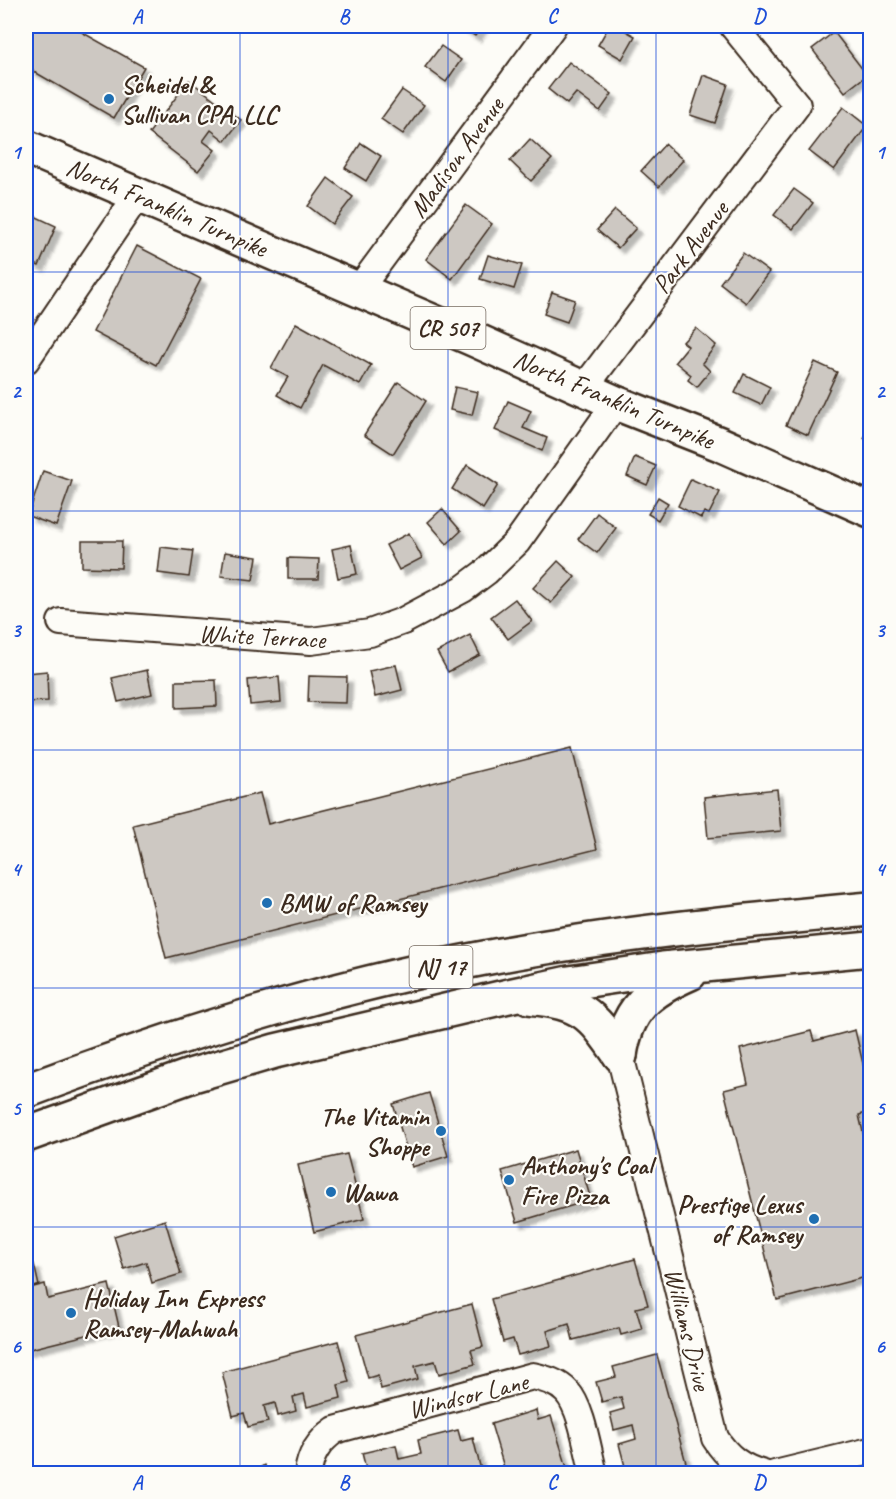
<svg xmlns="http://www.w3.org/2000/svg" width="896" height="1499" font-family="Caveat,sans-serif">
  <style>
    .building { fill: #cdc8c2; stroke: #3b2a1e; stroke-width: 1.5; filter: url(#shadow) }
    .lines { fill: none; stroke-linecap: round; stroke-linejoin: round }
    .minor-casing { stroke: #3b2a1e; stroke-width: 30 }
    .major-casing { stroke: #3b2a1e; stroke-width: 38 }
    .highway-casing { stroke: #3b2a1e; stroke-width: 38 }
    .minor { stroke: #fdfcf7; stroke-width: 26 }
    .major { stroke: #fdfcf7; stroke-width: 33 }
    .highway { stroke: #fdfcf7; stroke-width: 33 }
    .grid { fill: none; stroke: #1d4ed8; stroke-width: 1.5; stroke-opacity: 0.55 }
    .poi-dot { fill: #1f6fb2; stroke: #fdfcf7; stroke-width: 2 }
    .labels { text-anchor: middle; stroke-width: 4.5; stroke-linejoin: round; paint-order: stroke }
    .shield { fill: #fdfcf7; stroke: #75695f; stroke-width: 1.5 }
    .shield-label { font-size: 24px; font-weight: bold; fill: #3b2a1e }
    .poi-label { font-size: 26px; font-weight: bold; fill: #3b2a1e; stroke: #fdfcf7; text-anchor: start }
    .street-label { font-size: 26px; fill: #3b2a1e; stroke: #fdfcf7 }
    .neatline { fill: none; stroke: #1d4ed8; stroke-width: 2 }
    .grid-label { font-size: 20px; text-anchor: middle; font-weight: bold; fill: #1d4ed8 }
  </style>
  <defs>
    <filter id="shadow"><feDropShadow dx="5.5" dy="5.5" stdDeviation="1.5" flood-color="#0004"/></filter>
  </defs>
  <rect width="100%" height="100%" fill="#fdfcf7"/>
  <filter id="ink" filterUnits="userSpaceOnUse"><feTurbulence type="fractalNoise" baseFrequency=".0167" numOctaves="2"/><feDisplacementMap in="SourceGraphic" scale="12" xChannelSelector="R" yChannelSelector="G"/><feConvolveMatrix kernelMatrix="1 2 1 2 8 2 1 2 1" color-interpolation-filters="sRGB"/></filter>
  <g filter="url(#ink)">
    <g class="building">
      <polygon points="29,26 71,26 144,67 114,118 26,67 26,32"/>
      <polygon points="460,26 482,26 475,36"/>
      <polygon points="609,26 617,26 635,36 622,59 598,45"/>
      <polygon points="834,32 867,75 845,92 812,49"/>
      <polygon points="441,46 461,60 446,82 425,67"/>
      <polygon points="569,62 612,94 600,111 576,93 567,104 548,89"/>
      <polygon points="703,75 728,84 715,123 690,115"/>
      <polygon points="189,80 241,120 225,141 211,130 203,141 215,150 198,171 149,133"/>
      <polygon points="402,90 424,105 403,134 381,119"/>
      <polygon points="843,107 867,126 834,170 809,151"/>
      <polygon points="530,139 552,159 531,181 510,161"/>
      <polygon points="361,143 381,156 366,181 345,168"/>
      <polygon points="665,144 683,160 659,187 641,171"/>
      <polygon points="328,178 353,197 332,224 308,206"/>
      <polygon points="794,189 813,203 793,229 774,215"/>
      <polygon points="466,205 492,224 452,279 426,259"/>
      <polygon points="615,210 636,228 618,248 597,230"/>
      <polygon points="26,212 56,226 39,266 26,260"/>
      <polygon points="137,246 201,279 156,365 93,332"/>
      <polygon points="743,253 769,272 746,303 720,283"/>
      <polygon points="488,255 522,265 514,289 480,279"/>
      <polygon points="552,292 575,300 567,322 544,314"/>
      <polygon points="296,323 371,365 360,385 323,365 300,408 277,395 288,377 271,368"/>
      <polygon points="696,328 716,345 702,363 710,371 697,387 688,380 691,375 675,362 688,346 683,342"/>
      <polygon points="815,362 837,372 808,435 786,425"/>
      <polygon points="744,374 770,387 761,405 735,393"/>
      <polygon points="398,382 426,401 393,454 364,435"/>
      <polygon points="455,387 478,392 472,415 450,410"/>
      <polygon points="508,401 531,411 523,428 547,438 542,451 495,430"/>
      <polygon points="870,428 870,443 864,438"/>
      <polygon points="635,457 656,466 647,485 627,476"/>
      <polygon points="467,465 498,485 483,509 452,489"/>
      <polygon points="43,471 72,481 56,526 28,516"/>
      <polygon points="691,479 720,492 709,514 704,512 701,518 678,506"/>
      <polygon points="658,497 668,503 658,520 648,514"/>
      <polygon points="442,509 461,531 447,544 428,522"/>
      <polygon points="597,513 616,528 597,553 578,539"/>
      <polygon points="409,533 422,558 399,570 386,545"/>
      <polygon points="82,541 122,541 121,568 82,567"/>
      <polygon points="351,545 357,574 338,578 332,549"/>
      <polygon points="161,547 193,551 189,577 158,573"/>
      <polygon points="225,552 257,557 253,580 221,576"/>
      <polygon points="288,558 319,559 318,579 288,579"/>
      <polygon points="558,561 575,577 551,603 533,588"/>
      <polygon points="515,599 532,621 508,639 491,617"/>
      <polygon points="470,635 480,655 448,672 437,652"/>
      <polygon points="396,665 402,690 375,697 369,671"/>
      <polygon points="147,670 152,694 118,702 112,678"/>
      <polygon points="47,671 48,701 26,702 26,673"/>
      <polygon points="309,676 347,677 346,703 308,702"/>
      <polygon points="279,677 281,702 250,705 248,680"/>
      <polygon points="216,680 217,706 176,708 176,681"/>
      <polygon points="572,748 597,849 166,958 133,825 260,793 268,824"/>
      <polygon points="777,789 781,831 708,838 704,797"/>
      <polygon points="855,1030 864,1068 870,1067 870,1112 859,1115 870,1162 870,1276 777,1300 724,1090 748,1084 740,1049 811,1031 814,1041"/>
      <polygon points="429,1093 448,1156 412,1167 393,1104"/>
      <polygon points="576,1149 591,1200 517,1222 502,1171"/>
      <polygon points="347,1154 364,1219 314,1232 298,1165"/>
      <polygon points="165,1220 181,1274 152,1283 146,1262 124,1269 114,1236"/>
      <polygon points="635,1259 648,1305 636,1308 642,1329 621,1335 619,1328 573,1340 569,1324 547,1331 551,1346 518,1355 513,1339 503,1342 491,1299"/>
      <polygon points="34,1264 39,1286 26,1289 26,1267"/>
      <polygon points="45,1284 48,1299 109,1284 119,1327 26,1350 26,1289"/>
      <polygon points="472,1304 483,1347 471,1350 475,1364 439,1374 435,1361 415,1366 418,1379 381,1389 378,1375 368,1378 356,1335"/>
      <polygon points="338,1341 349,1382 338,1385 341,1398 307,1407 304,1394 293,1397 296,1411 278,1416 275,1403 264,1406 268,1422 248,1427 244,1413 233,1416 222,1372"/>
      <polygon points="657,1355 689,1474 627,1474 619,1444 636,1439 633,1425 614,1430 610,1413 624,1409 621,1397 602,1402 596,1382 616,1377 613,1367"/>
      <polygon points="536,1410 538,1420 551,1416 569,1474 506,1474 491,1424"/>
      <polygon points="458,1430 461,1441 473,1438 482,1474 358,1474 357,1471 366,1469 362,1453 396,1445 399,1459 421,1454 418,1440"/>
      <polygon points="264,1465 269,1474 251,1474"/>
      <polygon points="244,1466 249,1474 232,1474"/>
    </g>
    <g class="lines">
      <defs>
        <g id="minor">
          <polyline points="359,289 553,26"/>
          <polyline points="26,360 137,196"/>
          <polyline points="584,388 797,105 733,26"/>
          <polyline points="61,622 311,641 370,633 403,621 463,589 487,571 517,542 616,403"/>
          <path d="M620 1055 715 1438C727 1457 741 1468 764 1474"/>
          <path d="M308 1474C310 1454 319 1441 335 1430L533 1376C545 1379 558 1382 567 1392 582 1408 588 1452 594 1474"/>
          <polyline points="775,1474 870,1451"/>
        </g>
        <polyline id="major" points="26,147 471,338 616,403 720,444 870,510"/>
        <g id="highway">
          <path d="M529 997C582 1003 590 1012 620 1055"/>
          <path d="M620 1055C627 1008 649 991 690 973"/>
          <path d="M26 1091C173 1036 324 988 479 959 608 934 739 921 870 909"/>
          <polyline points="26,1135 193,1075 275,1051 513,995 569,983 663,969 870,949"/>
        </g>
      </defs>
      <use href="#minor" class="minor-casing"/>
      <use href="#major" class="major-casing"/>
      <use href="#highway" class="highway-casing"/>
      <use href="#minor" class="minor"/>
      <use href="#major" class="major"/>
      <use href="#highway" class="highway"/>
    </g>
  </g>
  <path class="grid" d="M240 26V1474M448 26V1474M656 26V1474M26 272H870M26 511H870M26 750H870M26 988H870M26 1227H870"/>
  <g class="poi-dot">
    <circle cx="109" cy="99" r="6"/>
    <circle cx="267" cy="903" r="6"/>
    <circle cx="441" cy="1131" r="6"/>
    <circle cx="509" cy="1180" r="6"/>
    <circle cx="331" cy="1192" r="6"/>
    <circle cx="814" cy="1219" r="6"/>
    <circle cx="71" cy="1313" r="6"/>
  </g>
  <g class="labels">
    <g class="shield">
      <rect x="410.5" y="307" width="75" height="42" rx="4.5"/>
      <rect x="409.5" y="946" width="63" height="42" rx="4.5"/>
    </g>
    <g class="shield-label">
      <text x="448" y="336">CR 507</text>
      <text x="441" y="975">NJ 17</text>
    </g>
    <g class="poi-label">
      <text x="121" y="93">Scheidel &amp;<tspan x="121" dy="30">Sullivan CPA, LLC</tspan></text>
      <text x="279" y="912">BMW of Ramsey</text>
      <text x="429" y="1125" text-anchor="end">The Vitamin<tspan x="429" dy="30">Shoppe</tspan></text>
      <text x="521" y="1174">Anthony's Coal<tspan x="521" dy="30">Fire Pizza</tspan></text>
      <text x="343" y="1201">Wawa</text>
      <text x="802" y="1213" text-anchor="end">Prestige Lexus<tspan x="802" dy="30">of Ramsey</tspan></text>
      <text x="83" y="1307">Holiday Inn Express<tspan x="83" dy="30">Ramsey-Mahwah</tspan></text>
    </g>
    <g class="street-label">
      <text transform="translate(456 157) rotate(-54)" y="9">Madison Avenue</text>
      <text transform="translate(167 207) rotate(23)" y="9">North Franklin Turnpike</text>
      <text transform="translate(690 247) rotate(-53)" y="9">Park Avenue</text>
      <text transform="translate(614 399) rotate(23)" y="9">North Franklin Turnpike</text>
      <text transform="translate(262 636) rotate(3)" y="9">White Terrace</text>
      <text transform="translate(688 1329) rotate(76)" y="9">Williams Drive</text>
      <text transform="translate(468 1395) rotate(-14)" y="9">Windsor Lane</text>
    </g>
  </g>
  <rect width="896" height="1499" fill="none" stroke="#fdfcf7" stroke-width="66"/>
  <rect x="33" y="33" width="830" height="1433" class="neatline"/>
  <g class="grid-label">
    <text x="137" y="23">A</text>
    <text x="344" y="23">B</text>
    <text x="552" y="23">C</text>
    <text x="759" y="23">D</text>
    <text x="16" y="159">1</text>
    <text x="880" y="159">1</text>
    <text x="16" y="398">2</text>
    <text x="880" y="398">2</text>
    <text x="16" y="637">3</text>
    <text x="880" y="637">3</text>
    <text x="16" y="876">4</text>
    <text x="880" y="876">4</text>
    <text x="16" y="1115">5</text>
    <text x="880" y="1115">5</text>
    <text x="16" y="1353">6</text>
    <text x="880" y="1353">6</text>
    <text x="137" y="1489">A</text>
    <text x="344" y="1489">B</text>
    <text x="552" y="1489">C</text>
    <text x="759" y="1489">D</text>
  </g>
</svg>
